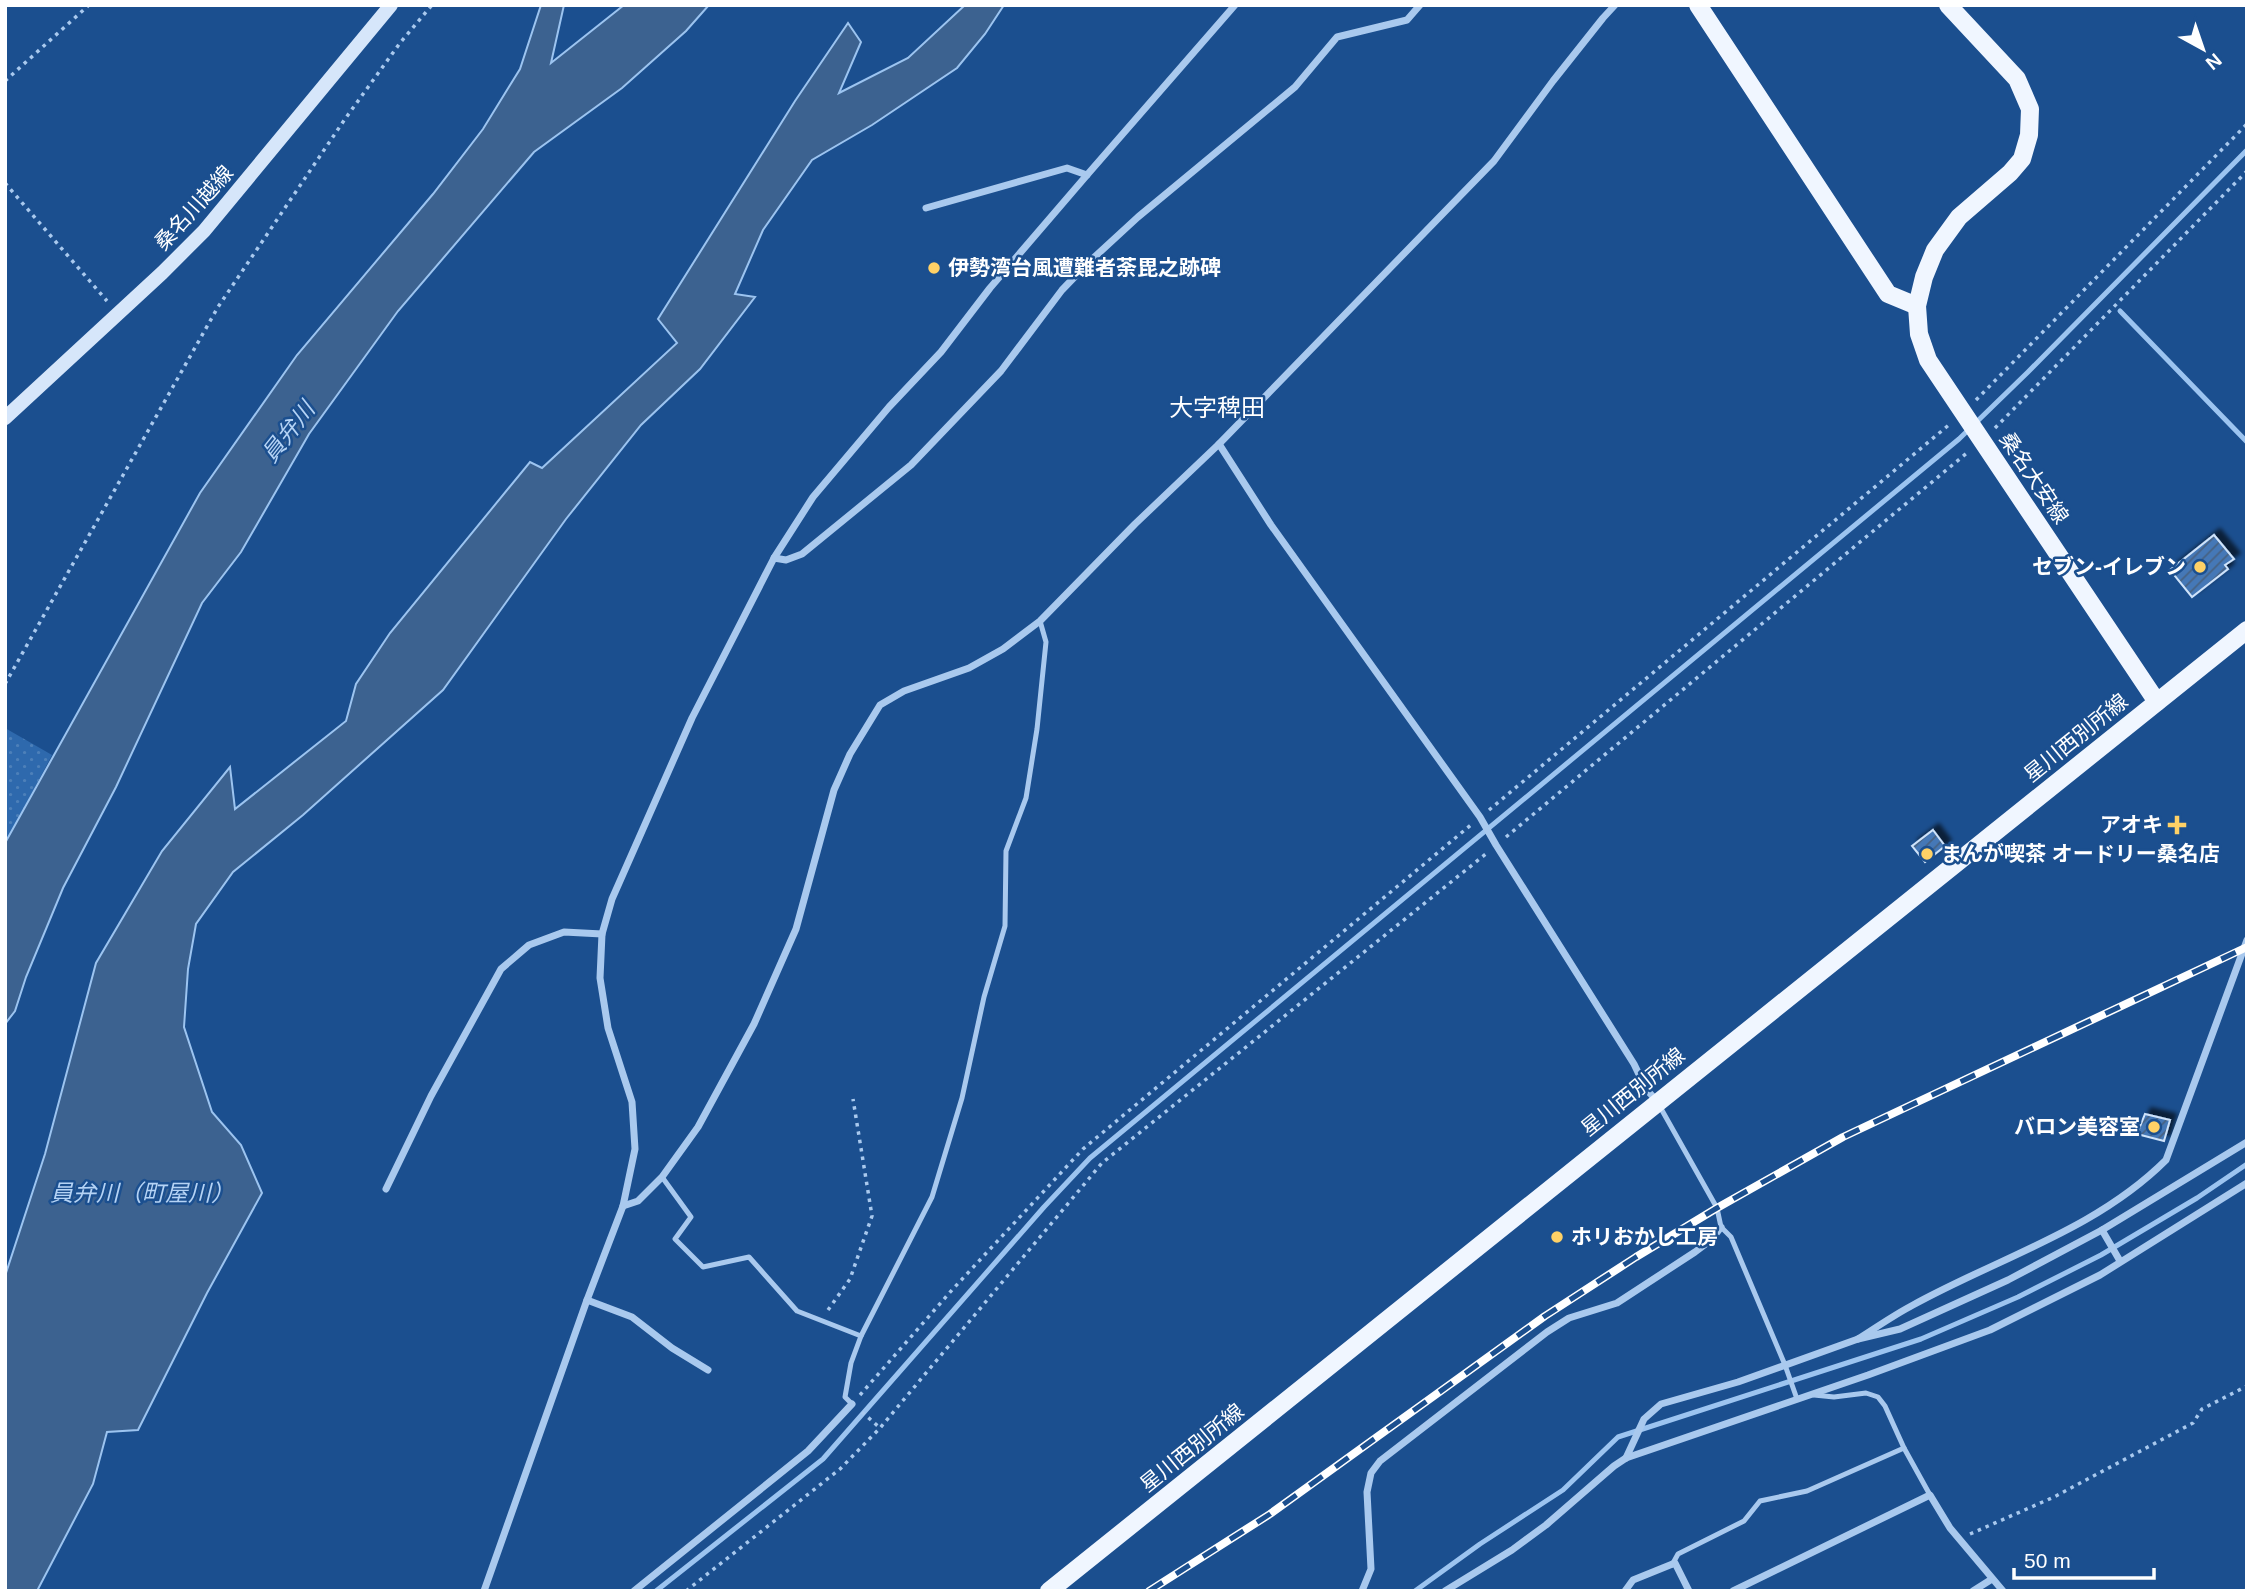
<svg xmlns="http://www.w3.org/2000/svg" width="2252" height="1596" font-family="Arial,'Noto Sans JP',sans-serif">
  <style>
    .grass { fill: url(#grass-dots) }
    .water { fill: #3c6290; stroke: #9cc4f0; stroke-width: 2 }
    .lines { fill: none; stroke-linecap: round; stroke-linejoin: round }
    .stream { stroke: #9cc4f0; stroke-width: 5 }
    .building { fill: url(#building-hatch); stroke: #cfe3fa; stroke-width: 2; filter: url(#shadow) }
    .path { stroke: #a9c9ee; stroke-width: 3.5; stroke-dasharray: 3.5 5; stroke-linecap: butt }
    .lane { stroke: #a9c9ee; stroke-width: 5 }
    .street { stroke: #a9c9ee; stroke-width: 7 }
    .secondary { stroke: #d6e6fa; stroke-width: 14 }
    .primary { stroke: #f0f6ff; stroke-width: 18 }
    .rail-casing { stroke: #fff; stroke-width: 8 }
    .rail { stroke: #1b4f8f; stroke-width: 5; stroke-dasharray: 16; stroke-linecap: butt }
    .poi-dot { fill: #ffd166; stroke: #1b4f8f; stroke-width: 2.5 }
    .labels { text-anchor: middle; stroke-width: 5; stroke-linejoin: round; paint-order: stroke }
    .street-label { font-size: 21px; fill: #fff; stroke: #1b4f8f }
    .poi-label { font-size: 21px; font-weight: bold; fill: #fff; stroke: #1b4f8f; text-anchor: start }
    .water-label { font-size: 23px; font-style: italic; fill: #b5d3f5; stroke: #1b4f8f }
    .quarter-label { font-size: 24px; fill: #fff; stroke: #1b4f8f }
  </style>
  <defs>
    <pattern id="grass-dots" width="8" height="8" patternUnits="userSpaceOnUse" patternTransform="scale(1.75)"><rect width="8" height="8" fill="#2e69ad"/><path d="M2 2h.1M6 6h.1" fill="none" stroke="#4d80b9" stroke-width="1.8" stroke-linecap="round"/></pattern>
    <pattern id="building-hatch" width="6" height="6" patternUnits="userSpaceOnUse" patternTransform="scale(1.75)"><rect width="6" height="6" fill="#4478b7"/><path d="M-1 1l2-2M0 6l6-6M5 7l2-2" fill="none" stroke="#486282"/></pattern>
    <filter id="shadow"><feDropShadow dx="6" dy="-6" stdDeviation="2" flood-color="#0009"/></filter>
  </defs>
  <rect width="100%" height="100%" fill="#1b4f8f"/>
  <polygon class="grass" points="5,728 52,755 5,844"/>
  <g class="water">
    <polygon points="541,5 564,5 551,63 624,5 709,5 686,31 622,88 534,152 398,311 309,434 241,552 202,603 116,787 63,888 26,977 15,1011 5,1024 5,843 200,493 297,355 433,194 483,129 520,69"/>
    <polygon points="965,5 1004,5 985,34 957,68 872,125 812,160 763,230 735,294 755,297 700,369 641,425 566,519 443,690 303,815 233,872 196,924 188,969 184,1027 212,1112 241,1145 262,1193 207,1293 138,1430 107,1432 93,1484 37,1591 5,1591 5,1276 45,1154 96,963 162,851 230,767 235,809 346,721 356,684 390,633 530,462 542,468 677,343 658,319 795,101 848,23 861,42 839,93 908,58"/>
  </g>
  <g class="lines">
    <g class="stream">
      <polyline points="2120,311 2247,442"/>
      <polyline points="656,1591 823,1459 1044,1207 1090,1158 1959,439 2028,372 2247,150"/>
      <polyline points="1415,1591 1480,1544 1563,1490 1618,1437 1921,1339 2018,1297 2101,1255 2197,1198 2247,1164"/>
    </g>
  </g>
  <g class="building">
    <polygon points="2214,535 2234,559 2225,565 2228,569 2192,597 2170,570"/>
    <polygon points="1933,830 1945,846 1925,862 1912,846"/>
    <polygon points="2145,1114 2170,1120 2164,1141 2137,1134"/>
  </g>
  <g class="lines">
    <g class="path">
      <polyline points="5,81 89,5"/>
      <polyline points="5,183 107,301"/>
      <polyline points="1976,400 2247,124"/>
      <polyline points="1995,428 2247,171"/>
      <polyline points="5,684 218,307 345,119 400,43 432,5"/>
      <polyline points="1489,810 1950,424"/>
      <polyline points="1506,837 1968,452"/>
      <polyline points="828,1310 850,1279 872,1216 853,1099"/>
      <polyline points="860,1395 952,1290 1083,1149 1472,824"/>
      <polyline points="862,1412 880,1428"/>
      <polyline points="1970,1534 2054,1497 2193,1423 2202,1409 2247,1386"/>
      <polyline points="686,1591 840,1469 880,1428 1102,1163 1487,853"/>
    </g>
    <g class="lane">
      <polyline points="1659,1105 1717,1208 1721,1227 1731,1237 1785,1365 1797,1399"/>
      <polyline points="662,1177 691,1217 675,1239 703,1267 749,1257 797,1311 861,1336"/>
      <polyline points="1814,1395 1834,1397 1866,1393 1878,1397 1885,1406 1904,1448 1930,1495"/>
      <polyline points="852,1404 845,1397 851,1363 861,1336 932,1197 962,1098 984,997 1005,926 1006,851 1026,798 1037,729 1046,642 1040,621"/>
      <polyline points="1672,1565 1678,1554 1744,1521 1760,1501 1807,1491 1904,1448"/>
      <polyline points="2246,1591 2247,1591"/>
    </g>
    <g class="street">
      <polyline points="926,208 1067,168 1087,175"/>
      <polyline points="1219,444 1271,525 1480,817 1496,845 1634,1064 1646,1089 1657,1101"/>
      <polyline points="774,558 786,560 802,554 911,465 1001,371 1062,290 1088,263 1138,217 1295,87 1337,37 1407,20 1420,5"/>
      <polyline points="386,1189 431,1096 501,969 529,945 564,932 602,934"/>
      <polyline points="623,1206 638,1201 662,1177 698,1127 754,1024 796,929 834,790 850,754 880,705 904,691 969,668 1003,649 1040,621 1135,524 1219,444 1494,161 1553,81 1603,18 1615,5"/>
      <polyline points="2102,1230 2247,1142"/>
      <polyline points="587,1300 632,1317 672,1348 708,1370"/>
      <path d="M1858 1339C1877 1327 1894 1315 1913 1305 1998 1258 2096 1230 2166 1160L2247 940"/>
      <polyline points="1626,1458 1644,1419 1661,1404 1738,1382 1858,1339 1900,1329 2008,1280 2102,1230 2120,1261"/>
      <polyline points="484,1591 587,1300 623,1206 635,1149 632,1102 608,1028 600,978 602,934 612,899 692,718 774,558 813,497 889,407 941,352 990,288 1087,175 1235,5"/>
      <polyline points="634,1591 808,1451 852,1404"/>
      <polyline points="1362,1591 1371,1569 1367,1492 1371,1473 1380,1461 1547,1332 1569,1318 1617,1303 1695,1252 1711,1240 1721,1227"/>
      <polyline points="1445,1591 1512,1550 1546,1525 1614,1466 1626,1458 1868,1375 1990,1330 2100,1275 2247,1183"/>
      <polyline points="1625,1591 1633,1580 1675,1563 1689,1591"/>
      <polyline points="1733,1591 1930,1495 1950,1528 2003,1591"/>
      <polyline points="1973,1591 1992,1579"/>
    </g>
    <polyline class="secondary" points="5,418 162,273 204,231 391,5"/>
    <g class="primary">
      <polyline points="1698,5 1888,294 1917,306"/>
      <polyline points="1948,5 2017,79 2030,109 2029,135 2022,159 2010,173 1959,217 1935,250 1924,277 1917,306 1919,334 1928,360 2157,702"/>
      <polyline points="1049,1591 2247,630"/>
    </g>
    <defs>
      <polyline id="rail" points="1149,1591 1270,1514 1545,1316 1636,1257 1717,1208 1843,1137 2247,947"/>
    </defs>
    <use href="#rail" class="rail-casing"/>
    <use href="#rail" class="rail"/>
  </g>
  <g class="poi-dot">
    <circle cx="934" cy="268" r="7"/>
    <circle cx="2200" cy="567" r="7"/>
    <path d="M2173.5 814.5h7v7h7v7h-7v7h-7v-7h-7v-7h7z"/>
    <circle cx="1927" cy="854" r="7"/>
    <circle cx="2154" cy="1127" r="7"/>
    <circle cx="1557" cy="1237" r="7"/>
  </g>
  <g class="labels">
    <g class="street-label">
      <text transform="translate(194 208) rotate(-48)" y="7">桑名川越線</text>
      <text transform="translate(2034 478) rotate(56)" y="7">桑名大安線</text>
      <text transform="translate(2076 738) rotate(-39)" y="7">星川西別所線</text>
      <text transform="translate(1633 1092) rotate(-39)" y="7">星川西別所線</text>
      <text transform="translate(1192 1448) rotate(-39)" y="7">星川西別所線</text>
    </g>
    <g class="poi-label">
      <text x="948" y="275">伊勢湾台風遭難者荼毘之跡碑</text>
      <text x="2186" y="574" text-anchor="end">セブン-イレブン</text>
      <text x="2163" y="832" text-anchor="end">アオキ</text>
      <text x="1941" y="861">まんが喫茶 オードリー桑名店</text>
      <text x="2140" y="1134" text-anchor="end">バロン美容室</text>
      <text x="1571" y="1244">ホリおかし工房</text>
    </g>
    <g class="water-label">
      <text transform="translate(288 432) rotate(-52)" y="8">員弁川</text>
      <text x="142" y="1201">員弁川（町屋川）</text>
    </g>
    <g class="quarter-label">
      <text x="1217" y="416">大字稗田</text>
    </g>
  </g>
  <rect width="2252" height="1596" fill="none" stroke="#ffffff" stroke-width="14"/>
  <g transform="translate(2203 49) rotate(140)" stroke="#1b4f8f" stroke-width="5" paint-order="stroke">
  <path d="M0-5L12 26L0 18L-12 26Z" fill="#ffffff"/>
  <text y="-10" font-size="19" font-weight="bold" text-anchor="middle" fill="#ffffff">N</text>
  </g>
  <path d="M2014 1568v10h140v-10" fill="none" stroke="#ffffff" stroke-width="3.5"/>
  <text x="2024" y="1568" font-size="21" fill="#ffffff" stroke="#1b4f8f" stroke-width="5" paint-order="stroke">50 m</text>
</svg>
